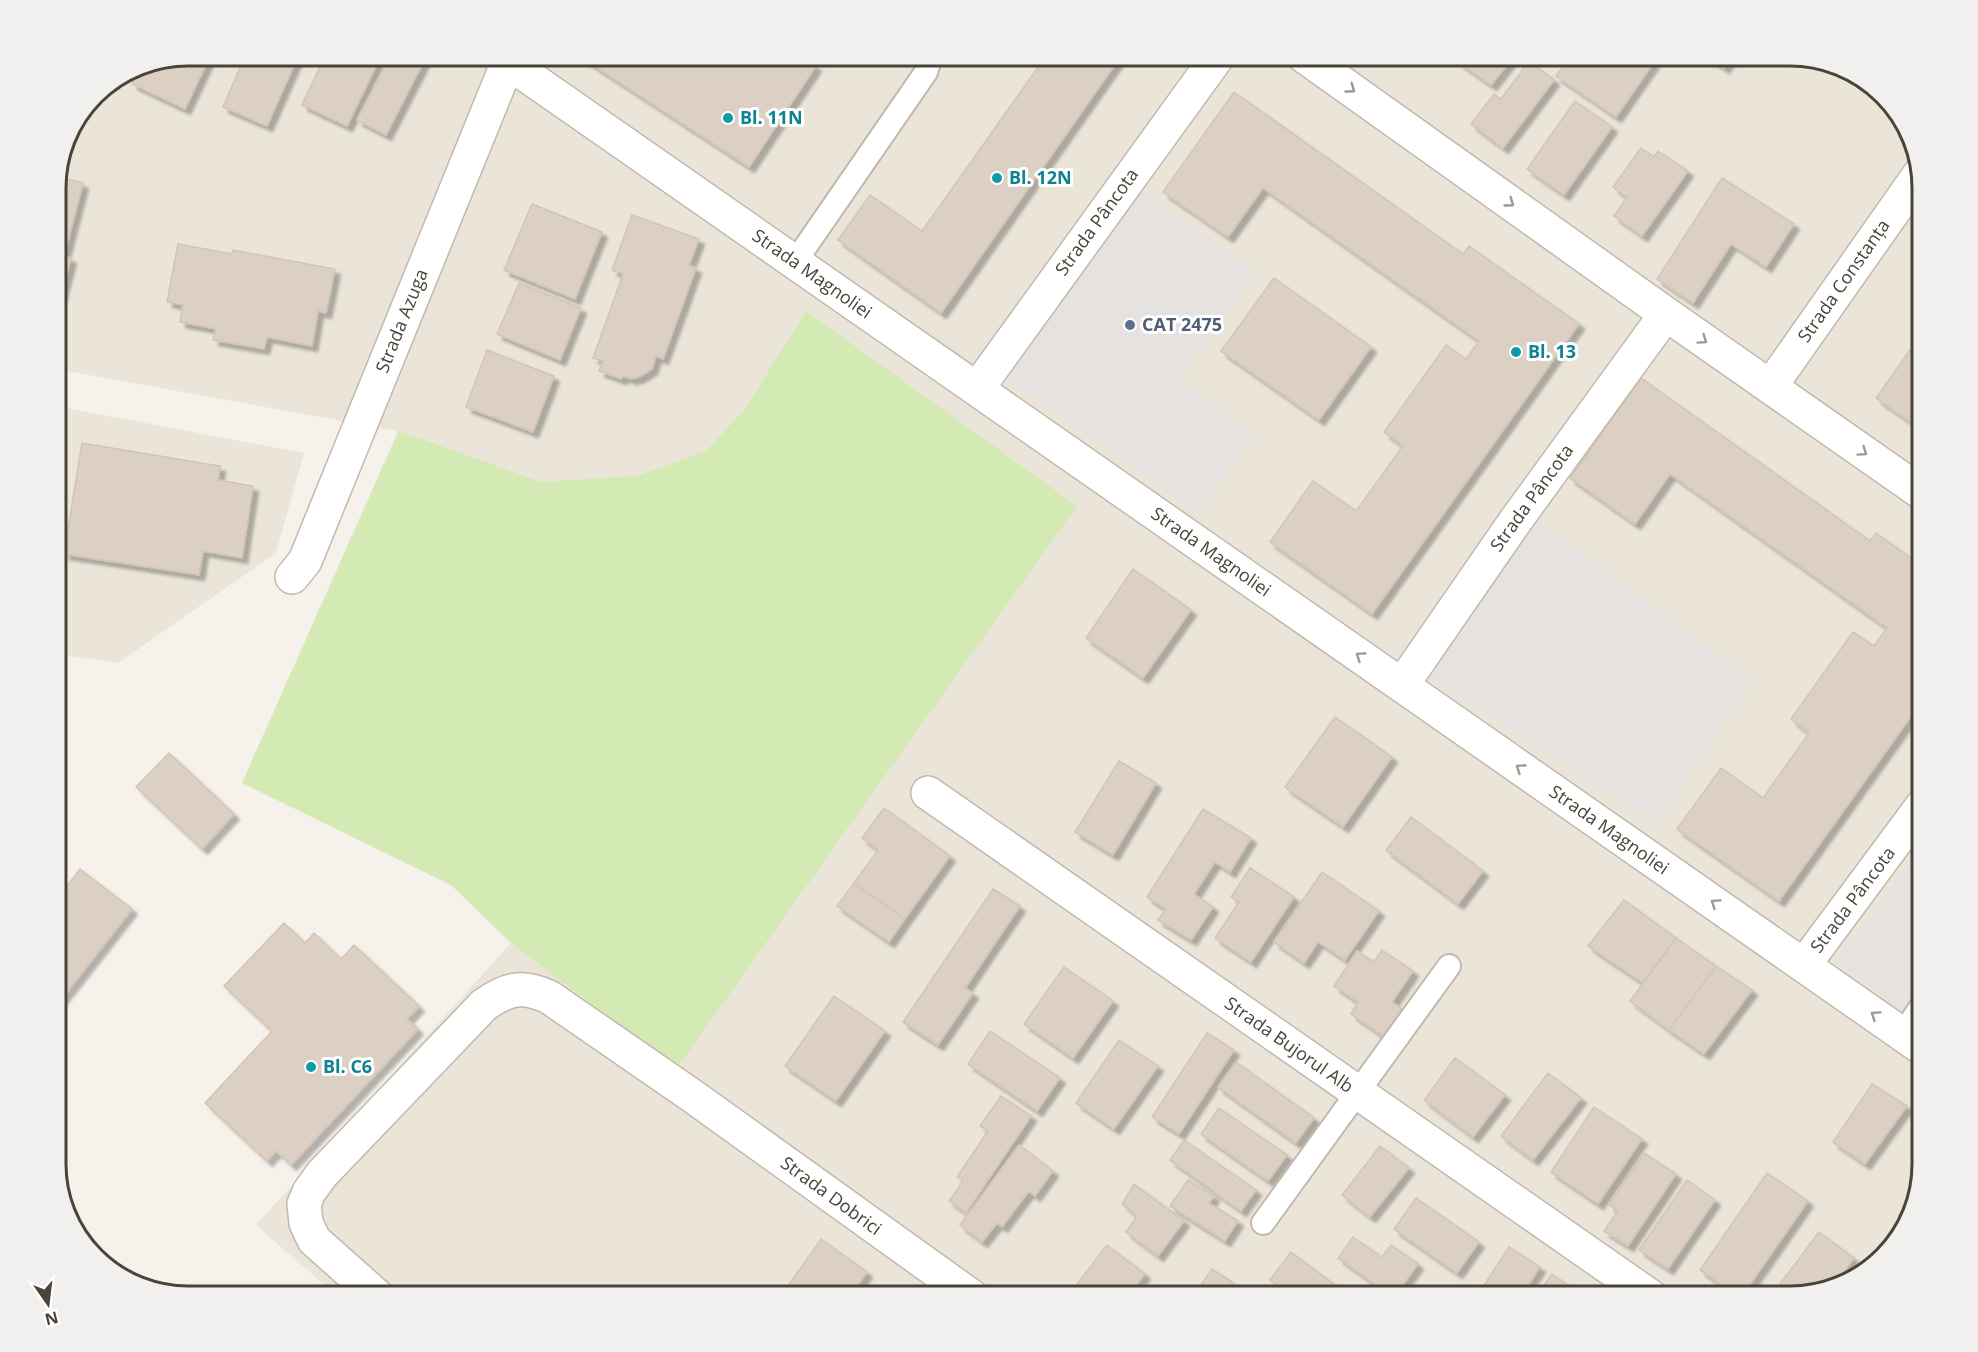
<svg xmlns="http://www.w3.org/2000/svg" width="1978" height="1352" viewBox="0 0 1978 1352" font-family="'Open Sans',sans-serif">
	<defs>
		<filter id="shadow"><feDropShadow dx="5.5" dy="5.5" stdDeviation="1.5" flood-color="#0004"/></filter>
	</defs>
	<rect width="100%" height="100%" fill="#f6f2eb"/>
	<!-- residential -->
	<path fill="#eae4d9" d="M 188,56 L 1790,56 L 1864,78 L 1905,122 L 1922,188 L 1922,1164 L 1900,1238 L 1856,1279 L 1790,1296 L 337,1296 L 256,1225 L 511,943 L 451,885 L 242,783 L 398,431 L 56,369 L 56,180 L 66,137 L 95,94 L 138,65 Z
		M 56,406 L 304,453 L 276,553 L 118,663 L 56,654 Z"/>
	<!-- green -->
	<path fill="#d4eab4" d="M 806,311 L 1077,506 L 677,1068 L 511,943 L 451,885 L 242,783 L 399,431 L 541,482 L 637,476 L 706,451 L 745,409 Z"/>
	<!-- parking -->
	<path fill="#e5e2df" d="M 1139,191 L 1256,273 L 1179,380 L 1253,434 L 1197,513 L 1005,376 Z
		M 1525,511 L 1752,681 L 1658,822 L 1416,670 Z
		M 1922,847 L 1922,1026 L 1836,961 Z"/>
	<!-- building -->
	<path fill="#dbd0c3" stroke="#d3c5b3" stroke-width="1.5" filter="url(#shadow)" d="M 188,56 L 210,56 L 185,109 L 132,84 L 141,65 Z
		M 245,56 L 298,56 L 267,126 L 223,107 Z
		M 325,56 L 381,56 L 347,126 L 302,105 Z
		M 390,56 L 417,56 L 425,59 L 386,135 L 357,120 Z
		M 579,56 L 718,56 L 737,68 L 746,56 L 801,56 L 816,66 L 749,167 Z
		M 1046,56 L 1121,56 L 941,313 L 838,240 L 870,195 L 922,231 Z
		M 1462,56 L 1514,56 L 1491,85 L 1458,62 Z
		M 1570,56 L 1644,56 L 1654,62 L 1616,117 L 1556,76 Z
		M 1705,56 L 1732,56 L 1724,68 Z
		M 1529,61 L 1554,80 L 1503,148 L 1471,124 L 1494,94 L 1501,99 Z
		M 1234,92 L 1463,254 L 1469,246 L 1579,324 L 1372,614 L 1270,542 L 1313,481 L 1356,511 L 1403,446 L 1384,432 L 1446,345 L 1466,359 L 1479,341 L 1263,188 L 1228,237 L 1163,192 Z
		M 1575,101 L 1612,127 L 1564,195 L 1527,169 Z
		M 1641,148 L 1654,157 L 1658,151 L 1688,171 L 1642,236 L 1614,216 L 1627,197 L 1613,187 Z
		M 57,176 L 83,183 L 64,256 L 71,258 L 61,296 L 56,295 Z
		M 1722,178 L 1794,224 L 1766,267 L 1731,244 L 1693,303 L 1657,279 Z
		M 532,204 L 602,232 L 575,299 L 504,270 Z
		M 632,215 L 699,239 L 689,265 L 696,268 L 663,359 L 656,356 L 652,369 L 639,377 L 631,379 L 623,376 L 621,379 L 599,371 L 603,361 L 593,358 L 623,274 L 612,270 Z
		M 178,244 L 232,254 L 233,250 L 335,269 L 326,313 L 318,311 L 312,346 L 267,337 L 264,349 L 213,340 L 216,329 L 180,322 L 183,305 L 167,302 Z
		M 1274,278 L 1371,347 L 1319,420 L 1221,351 Z
		M 519,283 L 581,308 L 560,360 L 497,334 Z
		M 487,350 L 554,376 L 533,432 L 466,407 Z
		M 1910,350 L 1922,359 L 1922,430 L 1876,398 Z
		M 1641,378 L 1870,541 L 1876,533 L 1922,566 L 1922,701 L 1779,901 L 1677,829 L 1721,768 L 1763,798 L 1809,733 L 1791,719 L 1853,632 L 1874,646 L 1887,628 L 1670,474 L 1635,524 L 1570,478 Z
		M 82,443 L 220,466 L 218,480 L 253,486 L 242,558 L 203,551 L 199,575 L 64,554 Z
		M 1133,569 L 1191,610 L 1143,678 L 1086,638 Z
		M 1335,717 L 1392,757 L 1343,827 L 1285,787 Z
		M 169,753 L 234,814 L 202,849 L 136,787 Z
		M 1119,761 L 1156,783 L 1113,855 L 1075,832 Z
		M 884,808 L 950,856 L 905,919 L 854,883 L 878,850 L 862,838 Z
		M 1203,809 L 1251,838 L 1230,872 L 1215,862 L 1194,894 L 1213,907 L 1191,940 L 1158,920 L 1166,909 L 1147,897 Z
		M 1411,817 L 1483,871 L 1458,904 L 1386,850 Z
		M 1250,868 L 1294,897 L 1251,962 L 1215,938 L 1239,902 L 1231,897 Z
		M 80,869 L 132,909 L 56,1006 L 56,900 Z
		M 1322,872 L 1379,911 L 1345,960 L 1318,942 L 1304,963 L 1274,942 Z
		M 854,883 L 905,919 L 889,942 L 837,906 Z
		M 993,889 L 1020,906 L 965,988 L 973,993 L 938,1045 L 903,1022 Z
		M 1624,900 L 1676,938 L 1643,983 L 1588,946 Z
		M 284,923 L 305,943 L 314,933 L 341,959 L 354,945 L 419,1006 L 407,1019 L 418,1029 L 291,1165 L 276,1151 L 267,1161 L 205,1103 L 272,1031 L 224,986 Z
		M 1676,938 L 1716,966 L 1669,1030 L 1630,1001 Z
		M 1382,950 L 1413,971 L 1392,1002 L 1402,1009 L 1383,1036 L 1351,1014 L 1358,1002 L 1334,986 L 1357,951 L 1374,962 Z
		M 1716,966 L 1752,990 L 1704,1054 L 1669,1030 Z
		M 1064,967 L 1113,1001 L 1073,1058 L 1024,1024 Z
		M 834,996 L 885,1031 L 836,1101 L 785,1066 Z
		M 990,1031 L 1060,1078 L 1037,1111 L 968,1064 Z
		M 1207,1033 L 1234,1050 L 1179,1134 L 1152,1117 Z
		M 1119,1040 L 1158,1066 L 1114,1129 L 1076,1103 Z
		M 1455,1058 L 1505,1095 L 1473,1137 L 1424,1100 Z
		M 1236,1062 L 1314,1118 L 1296,1143 L 1218,1087 Z
		M 1548,1073 L 1581,1098 L 1533,1160 L 1501,1136 Z
		M 1872,1084 L 1907,1106 L 1865,1164 L 1833,1142 Z
		M 1001,1096 L 1031,1116 L 966,1213 L 949,1201 L 963,1181 L 957,1177 L 988,1131 L 980,1126 Z
		M 1594,1107 L 1642,1139 L 1598,1204 L 1551,1172 Z
		M 1219,1108 L 1287,1155 L 1268,1181 L 1201,1134 Z
		M 1184,1140 L 1256,1190 L 1241,1211 L 1170,1160 Z
		M 1019,1145 L 1053,1171 L 1035,1196 L 1029,1191 L 1002,1227 L 997,1223 L 982,1242 L 960,1225 Z
		M 1380,1146 L 1409,1168 L 1370,1217 L 1342,1195 Z
		M 1644,1153 L 1676,1174 L 1628,1246 L 1604,1231 L 1618,1211 L 1609,1205 Z
		M 1767,1173 L 1808,1201 L 1742,1296 L 1738,1296 L 1700,1270 Z
		M 1188,1180 L 1214,1196 L 1209,1203 L 1238,1221 L 1225,1241 L 1170,1206 Z
		M 1687,1180 L 1715,1200 L 1668,1269 L 1639,1250 Z
		M 1134,1184 L 1184,1221 L 1158,1256 L 1126,1232 L 1137,1216 L 1122,1204 Z
		M 1416,1198 L 1479,1242 L 1457,1273 L 1394,1229 Z
		M 1819,1232 L 1854,1258 L 1834,1285 L 1790,1296 L 1771,1296 Z
		M 1353,1237 L 1382,1257 L 1391,1245 L 1418,1264 L 1395,1296 L 1392,1296 L 1338,1258 Z
		M 821,1239 L 867,1272 L 850,1296 L 781,1296 Z
		M 1107,1245 L 1145,1274 L 1128,1296 L 1068,1296 Z
		M 1509,1247 L 1540,1267 L 1521,1296 L 1477,1296 Z
		M 1291,1252 L 1343,1291 L 1339,1296 L 1292,1296 L 1270,1280 Z
		M 1212,1269 L 1232,1282 L 1221,1296 L 1193,1296 Z
		M 1552,1274 L 1581,1294 L 1579,1296 L 1536,1296 Z
		M 864,1290 L 873,1296 L 860,1296 Z"/>
	<g fill="none" stroke-linecap="round" stroke-linejoin="round">
		<!-- service casing -->
		<g stroke="#c2b9ad" stroke-width="26">
			<path id="service" d="M 795,262 L 926,72 L 931,56
				M 1903,1034 L 1922,1005
				M 1263,1223 L 1449,966"/>
		</g>
		<!-- minor casing -->
		<g stroke="#c2b9ad" stroke-width="36">
			<path id="minor" d="M 499,56 L 1922,1048
				M 1304,56 L 1666,314 L 1922,493
				M 1770,387 L 1919,175
				M 977,389 L 1218,56
				M 292,577 L 305,561 L 508,62
				M 1402,685 L 1516,520 L 1666,314
				M 928,793 L 1650,1296
				M 1804,965 L 1922,806
				M 377,1296 L 314,1240 L 306,1223 L 304,1204 L 309,1192 L 322,1174 L 484,1005 C 508,988 522,985 549,997 L 691,1095 L 971,1296"/>
		</g>
		<!-- service -->
		<use href="#service" stroke="#fff" stroke-width="22"/>
		<!-- minor -->
		<use href="#minor" stroke="#fff" stroke-width="33"/>
	</g>
	<!-- one-way arrows -->
	<defs><path id="oneway-chevron" d="M-2-3.5L2.5 0L-2 3.5" fill="none" stroke-width="1.6" stroke-linecap="round" stroke-linejoin="round" transform="scale(1.5)"/></defs>
	<g stroke="#9b9892">
		<use href="#oneway-chevron" transform="translate(1351 89) rotate(36)"/>
		<use href="#oneway-chevron" transform="translate(1510 203) rotate(36)"/>
		<use href="#oneway-chevron" transform="translate(1703 340) rotate(35)"/>
		<use href="#oneway-chevron" transform="translate(1863 452) rotate(35)"/>
		<use href="#oneway-chevron" transform="translate(1360 656) rotate(-145)"/>
		<use href="#oneway-chevron" transform="translate(1520 768) rotate(-145)"/>
		<use href="#oneway-chevron" transform="translate(1715 903) rotate(-145)"/>
		<use href="#oneway-chevron" transform="translate(1875 1015) rotate(-145)"/>
	</g>
	<!-- markers -->
	<g fill="#0f9aa8" stroke="#fff" stroke-width="2">
		<circle cx="728" cy="118" r="6"/>
		<circle cx="997" cy="178" r="6"/>
		<circle cx="1516" cy="352" r="6"/>
		<circle cx="311" cy="1067" r="6"/>
	</g>
	<circle fill="#5c6f8a" stroke="#fff" stroke-width="2" cx="1130" cy="325" r="6"/>
	<g text-anchor="middle" stroke-width="6" stroke-linejoin="round" paint-order="stroke">
		<!-- culture labels -->
		<g font-size="18" font-weight="bold" fill="#0d838f" stroke="#fff" text-anchor="start">
			<text x="740" y="124">Bl. 11N</text>
			<text x="1009" y="184">Bl. 12N</text>
			<text x="1528" y="358">Bl. 13</text>
			<text x="323" y="1073">Bl. C6</text>
		</g>
		<!-- street labels -->
		<g font-size="18" fill="#4a4338" stroke="#fff">
			<text transform="translate(1097 222) rotate(-54)" y="6">Strada Pâncota</text>
			<text transform="translate(812 274) rotate(35)" y="6">Strada Magnoliei</text>
			<text transform="translate(1844 281) rotate(-55)" y="6">Strada Constanța</text>
			<text transform="translate(402 321) rotate(-68)" y="6">Strada Azuga</text>
			<text transform="translate(1532 498) rotate(-54)" y="6">Strada Pâncota</text>
			<text transform="translate(1211 552) rotate(35)" y="6">Strada Magnoliei</text>
			<text transform="translate(1609 830) rotate(35)" y="6">Strada Magnoliei</text>
			<text transform="translate(1853 900) rotate(-53)" y="6">Strada Pâncota</text>
			<text transform="translate(1289 1045) rotate(35)" y="6">Strada Bujorul Alb</text>
			<text transform="translate(831 1196) rotate(36)" y="6">Strada Dobrici</text>
		</g>
		<!-- service labels -->
		<g font-size="18" font-weight="bold" fill="#4e5e75" stroke="#fff" text-anchor="start">
			<text x="1142" y="331">CAT 2475</text>
		</g>
	</g>
	<!-- crop -->
	<path d="M0 0H1978V1352H0ZM188 66H1790A122 122 0 0 1 1912 188V1164A122 122 0 0 1 1790 1286H188A122 122 0 0 1 66 1164V188A122 122 0 0 1 188 66Z" fill="#f1f0ef" fill-rule="evenodd"/>
	<path fill="none" stroke="#4a4338" stroke-width="3" d="M188 66H1790A122 122 0 0 1 1912 188V1164A122 122 0 0 1 1790 1286H188A122 122 0 0 1 66 1164V188A122 122 0 0 1 188 66Z"/>
	<!-- north arrow -->
	<g transform="translate(48 1304) rotate(166)" stroke="#ffffff" stroke-width="4.5" paint-order="stroke">
	<path d="M0-4.5L10 22L0 15L-10 22Z" fill="#4a4338"/>
	<text y="-9" font-size="16" font-weight="bold" text-anchor="middle" fill="#4a4338">N</text>
	</g>
</svg>
